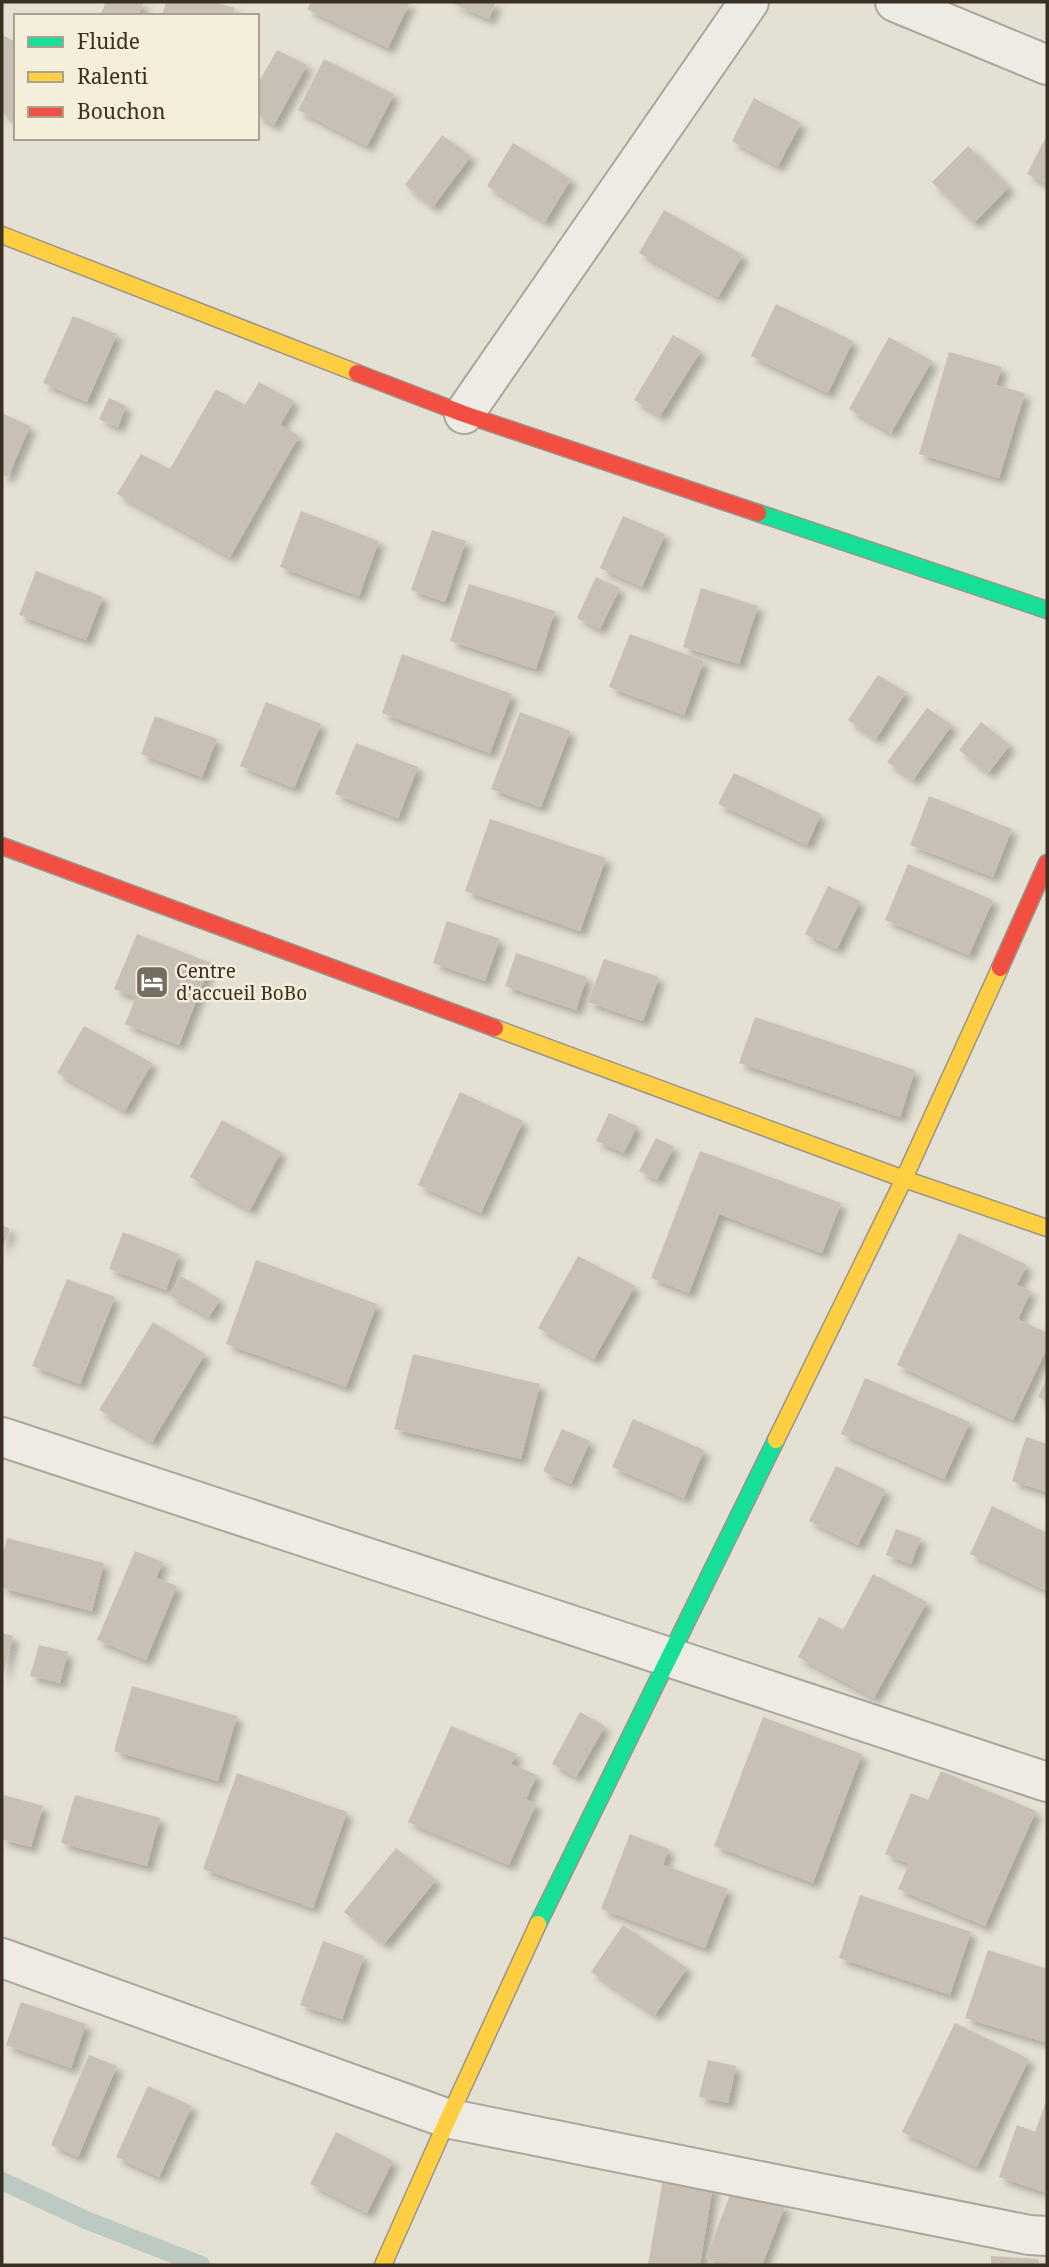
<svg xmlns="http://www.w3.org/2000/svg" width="1049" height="2267" viewBox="0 0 1049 2267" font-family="'Noto Serif',serif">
	<defs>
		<filter id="shadow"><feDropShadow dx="6" dy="6" stdDeviation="3.5" flood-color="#0004"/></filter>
	</defs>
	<rect width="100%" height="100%" fill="#e4e0d3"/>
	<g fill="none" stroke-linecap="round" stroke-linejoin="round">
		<!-- stream -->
		<path stroke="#bccac3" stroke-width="18" d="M 2,2181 L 86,2220 L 201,2265"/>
	</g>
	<!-- building -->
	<path fill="#c8c0b4" filter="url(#shadow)" d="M 106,2 L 144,2 L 138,16 L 100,16 Z
		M 166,2 L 213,2 L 235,8 L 232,16 L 162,16 Z
		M 311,2 L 410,2 L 388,48 L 307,9 Z
		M 449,2 L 496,2 L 489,19 Z
		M 2,35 L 16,42 L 16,120 L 2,113 Z
		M 277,50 L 307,65 L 274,125 L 257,115 L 257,85 Z
		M 324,59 L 394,94 L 367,146 L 298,110 Z
		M 754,98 L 801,123 L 778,166 L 732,141 Z
		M 442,135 L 471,156 L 433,207 L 405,185 Z
		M 1047,135 L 1047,184 L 1027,174 Z
		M 513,143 L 571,179 L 545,222 L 487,186 Z
		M 968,146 L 1009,187 L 974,223 L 932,182 Z
		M 664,210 L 743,255 L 718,297 L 639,253 Z
		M 776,304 L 853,341 L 828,393 L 751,356 Z
		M 73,316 L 117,334 L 87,402 L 43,383 Z
		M 673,335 L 701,351 L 660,416 L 634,400 Z
		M 889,337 L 932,361 L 891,433 L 849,409 Z
		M 949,352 L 1002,367 L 996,385 L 1025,393 L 999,478 L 919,454 Z
		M 259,382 L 294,401 L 280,425 L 299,436 L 230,557 L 117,494 L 141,454 L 170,469 L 216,389 L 245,405 Z
		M 109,398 L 126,406 L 118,427 L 99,419 Z
		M 2,413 L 30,426 L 8,477 L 2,474 Z
		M 301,511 L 379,541 L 359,596 L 280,567 Z
		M 623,516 L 665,534 L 642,587 L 600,568 Z
		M 432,530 L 466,541 L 445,602 L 411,590 Z
		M 36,571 L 103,597 L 86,640 L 19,615 Z
		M 596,577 L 620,588 L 600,629 L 577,618 Z
		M 469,584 L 555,611 L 536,669 L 450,641 Z
		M 701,588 L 758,606 L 739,664 L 683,647 Z
		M 630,634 L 704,661 L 684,715 L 609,687 Z
		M 402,654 L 512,694 L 490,753 L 382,713 Z
		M 878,675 L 906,692 L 876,739 L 848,720 Z
		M 266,702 L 321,724 L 294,788 L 240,766 Z
		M 927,708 L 952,725 L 913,780 L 887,762 Z
		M 520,712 L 570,731 L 541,807 L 491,789 Z
		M 155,716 L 217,739 L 202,777 L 141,754 Z
		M 981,722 L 1010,745 L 988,773 L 959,750 Z
		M 356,743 L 418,767 L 398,818 L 335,794 Z
		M 734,773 L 821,814 L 807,845 L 718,804 Z
		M 929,796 L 1012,829 L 993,877 L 910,845 Z
		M 490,819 L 606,858 L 580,931 L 465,891 Z
		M 908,864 L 993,900 L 969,955 L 885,920 Z
		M 828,886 L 860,901 L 837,949 L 805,934 Z
		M 447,921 L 500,939 L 485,981 L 433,963 Z
		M 137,934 L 211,963 L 179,1045 L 125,1024 L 136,997 L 114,989 Z
		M 516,953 L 587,977 L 576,1010 L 505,986 Z
		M 604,959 L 659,977 L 643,1021 L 588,1002 Z
		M 755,1017 L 915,1070 L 900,1117 L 739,1063 Z
		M 84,1026 L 152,1063 L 125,1111 L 57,1073 Z
		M 460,1092 L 523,1121 L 481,1213 L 418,1185 Z
		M 609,1113 L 637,1126 L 624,1153 L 596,1141 Z
		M 222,1120 L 281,1152 L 250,1210 L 190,1177 Z
		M 656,1138 L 674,1147 L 657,1180 L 639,1171 Z
		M 700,1151 L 841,1203 L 822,1253 L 719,1214 L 689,1293 L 651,1278 Z
		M 2,1225 L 10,1229 L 2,1249 Z
		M 123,1232 L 179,1254 L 166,1290 L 109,1269 Z
		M 959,1233 L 1027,1265 L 1017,1285 L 1031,1291 L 1018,1319 L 1047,1333 L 1047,1348 L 1013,1420 L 897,1365 Z
		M 578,1256 L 635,1286 L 594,1359 L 538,1328 Z
		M 256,1260 L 377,1304 L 346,1387 L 226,1344 Z
		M 181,1276 L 220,1299 L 209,1317 L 169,1295 Z
		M 67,1279 L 115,1297 L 80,1384 L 32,1366 Z
		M 153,1322 L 205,1354 L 152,1442 L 99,1410 Z
		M 413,1354 L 540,1384 L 521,1459 L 394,1429 Z
		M 1047,1377 L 1047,1402 L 1038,1397 Z
		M 865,1378 L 970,1422 L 944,1479 L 841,1434 Z
		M 633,1419 L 704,1450 L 684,1498 L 612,1467 Z
		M 562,1429 L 590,1441 L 571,1484 L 543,1471 Z
		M 1026,1437 L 1047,1444 L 1047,1492 L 1012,1481 Z
		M 836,1466 L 886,1490 L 858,1545 L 809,1521 Z
		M 992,1506 L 1047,1533 L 1047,1591 L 970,1554 Z
		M 896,1529 L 921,1538 L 911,1564 L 886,1555 Z
		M 7,1538 L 104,1563 L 92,1611 L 2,1588 L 2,1559 Z
		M 135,1551 L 163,1562 L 156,1578 L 177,1586 L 146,1660 L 97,1640 Z
		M 873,1574 L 927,1602 L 874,1698 L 798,1657 L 819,1617 L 843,1630 Z
		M 2,1633 L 13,1636 L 3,1674 L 2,1674 Z
		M 39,1645 L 68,1652 L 60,1683 L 30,1676 Z
		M 132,1686 L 237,1716 L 218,1781 L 114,1751 Z
		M 580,1712 L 605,1726 L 576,1777 L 552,1764 Z
		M 763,1717 L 862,1754 L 813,1883 L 714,1846 Z
		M 451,1726 L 517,1754 L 511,1764 L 537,1775 L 526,1799 L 536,1804 L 509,1865 L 408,1822 Z
		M 941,1771 L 1036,1811 L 985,1926 L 898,1889 L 909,1864 L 885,1854 L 911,1793 L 928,1800 Z
		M 237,1773 L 347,1812 L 313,1908 L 203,1869 Z
		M 4,1795 L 43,1806 L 31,1847 L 2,1839 L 2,1803 Z
		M 75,1795 L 160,1818 L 147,1866 L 61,1843 Z
		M 630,1834 L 669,1849 L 663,1865 L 728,1889 L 705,1948 L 601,1909 Z
		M 396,1848 L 436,1880 L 384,1944 L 344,1912 Z
		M 860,1895 L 971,1932 L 950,1995 L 839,1958 Z
		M 623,1925 L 687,1968 L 655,2015 L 591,1972 Z
		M 323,1941 L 364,1956 L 342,2019 L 300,2005 Z
		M 988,1950 L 1047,1969 L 1047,2043 L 965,2018 Z
		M 21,2002 L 86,2024 L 71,2068 L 6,2045 Z
		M 955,2023 L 1029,2059 L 977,2167 L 902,2132 Z
		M 89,2055 L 117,2066 L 78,2157 L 51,2145 Z
		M 708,2060 L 736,2066 L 728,2103 L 699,2097 Z
		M 148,2086 L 192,2106 L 159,2177 L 116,2157 Z
		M 1047,2099 L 1047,2193 L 999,2177 L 1017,2125 L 1035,2132 Z
		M 336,2132 L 393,2161 L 367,2213 L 310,2184 Z
		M 663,2179 L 713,2186 L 700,2265 L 648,2265 Z
		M 733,2187 L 785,2206 L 762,2265 L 727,2265 L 706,2258 Z
		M 991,2256 L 1039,2259 L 1038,2265 L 991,2265 Z"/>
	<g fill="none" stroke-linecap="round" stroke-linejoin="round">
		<!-- street casing -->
		<g stroke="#aaa69b" stroke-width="42">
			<path id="street" d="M 895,2 L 1047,65
				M 464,414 L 749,2
				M 2,1437 L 1047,1782
				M 2,1958 L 446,2118 L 1029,2235 L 1047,2236"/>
		</g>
		<!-- fast casing -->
		<g stroke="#9a958b" stroke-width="19">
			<path id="fast" d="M 758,513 L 1047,610
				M 538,1924 L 776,1440"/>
		</g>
		<!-- slow casing -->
		<g stroke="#9a958b" stroke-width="19">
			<path id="slow" d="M 2,235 L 357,373
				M 495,1028 L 904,1179 L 1047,1228
				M 776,1440 L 902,1183 L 1000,968
				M 383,2265 L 444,2128 L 538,1924"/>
		</g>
		<!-- jam casing -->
		<g stroke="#9a958b" stroke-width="19">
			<path id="jam" d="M 357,373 L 464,414 L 758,513
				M 2,846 L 495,1028
				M 1000,968 L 1047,863"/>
		</g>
		<!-- street -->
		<use href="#street" stroke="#edebe3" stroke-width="38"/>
		<!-- fast -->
		<use href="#fast" stroke="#16e098" stroke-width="16"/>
		<!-- slow -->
		<use href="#slow" stroke="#ffcf43" stroke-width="16"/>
		<!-- jam -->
		<use href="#jam" stroke="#f24e42" stroke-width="16"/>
	</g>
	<!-- icons -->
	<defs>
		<g id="hotel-square" transform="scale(1.75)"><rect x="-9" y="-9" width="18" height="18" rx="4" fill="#766d61" stroke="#f4eeda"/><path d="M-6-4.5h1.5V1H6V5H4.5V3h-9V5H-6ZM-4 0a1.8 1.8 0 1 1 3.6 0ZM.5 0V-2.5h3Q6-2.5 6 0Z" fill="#fff"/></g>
	</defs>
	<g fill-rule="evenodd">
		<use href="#hotel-square" x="152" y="982"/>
	</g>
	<g text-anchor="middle" stroke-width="5" stroke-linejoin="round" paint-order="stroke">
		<!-- poi labels -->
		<g font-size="19" fill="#3a2f23" stroke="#f4eeda" text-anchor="start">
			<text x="176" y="978">Centre<tspan x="176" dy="22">d'accueil BoBo</tspan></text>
		</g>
	</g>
	<!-- border -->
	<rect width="1049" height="2267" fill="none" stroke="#3a2f23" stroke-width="7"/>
	<!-- legend -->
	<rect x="14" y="14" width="245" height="126" fill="#f4eeda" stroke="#aaa291" stroke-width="2"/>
	<rect x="28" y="37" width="35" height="10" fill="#16e098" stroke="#aaa291" stroke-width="2"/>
	<text x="77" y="49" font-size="21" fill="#3a2f23">Fluide</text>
	<rect x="28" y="72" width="35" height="10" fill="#ffcf43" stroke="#aaa291" stroke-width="2"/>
	<text x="77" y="84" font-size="21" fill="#3a2f23">Ralenti</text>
	<rect x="28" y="107" width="35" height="10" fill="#f24e42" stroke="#aaa291" stroke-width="2"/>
	<text x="77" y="119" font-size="21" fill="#3a2f23">Bouchon</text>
</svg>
